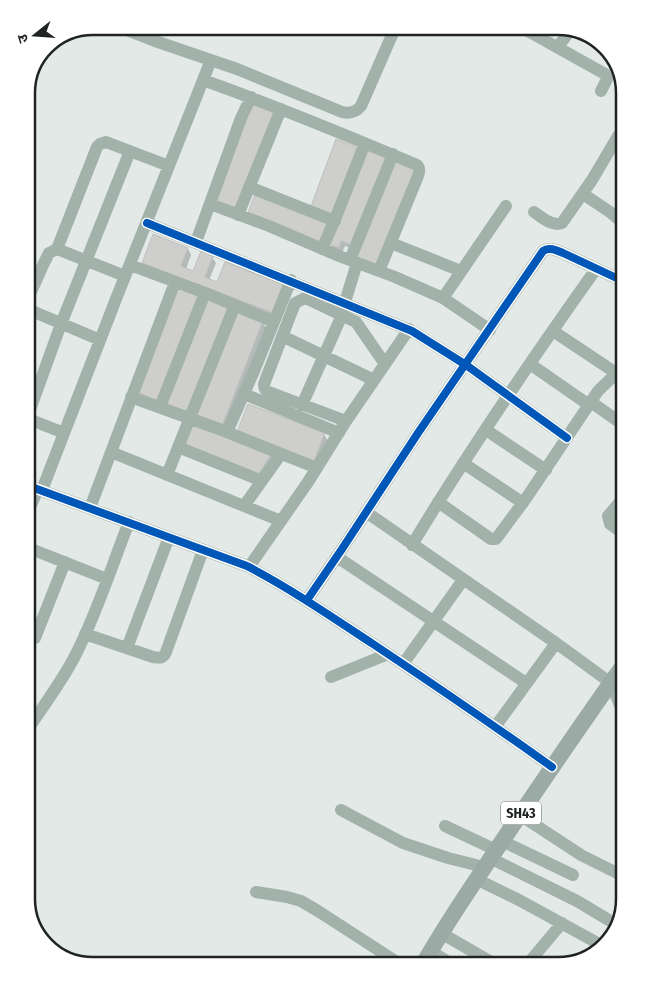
<svg xmlns="http://www.w3.org/2000/svg" width="651" height="992" viewBox="0 0 651 992" font-family="'Fira Sans Condensed','Noto Sans Devanagari',sans-serif">
	<rect width="100%" height="100%" fill="#e2e9e6"/>
	<!-- shadow -->
	<path fill="#0003" d="M 337,141 L 357,251 L 345,246 L 342,253 L 334,250 L 316,217 Z
		M 188,249 L 191,255 L 186,269 L 194,272 L 212,257 L 216,263 L 209,280 L 218,283 L 283,286 L 277,319 L 148,269 Z
		M 263,322 L 266,328 L 226,432 L 200,422 Z
		M 248,406 L 324,434 L 328,441 L 318,467 Z
		M 180,444 L 271,454 L 275,461 L 261,480 Z"/>
	<!-- building -->
	<path fill="#cecfcd" stroke="#bebfbc" d="M 249,103 L 274,113 L 237,212 L 212,203 Z
		M 336,139 L 361,149 L 335,218 L 310,209 Z
		M 366,150 L 389,159 L 354,246 L 341,241 L 339,248 L 329,244 Z
		M 393,160 L 416,170 L 377,267 L 353,257 Z
		M 256,192 L 331,221 L 322,244 L 247,215 Z
		M 153,234 L 188,248 L 181,266 L 193,271 L 201,251 L 213,256 L 205,277 L 217,282 L 225,262 L 284,285 L 273,313 L 142,263 Z
		M 177,285 L 200,294 L 158,401 L 135,391 Z
		M 208,297 L 230,306 L 189,413 L 166,404 Z
		M 236,310 L 263,321 L 222,426 L 195,416 Z
		M 248,404 L 325,433 L 314,461 L 237,432 Z
		M 188,421 L 272,453 L 258,475 L 179,444 Z"/>
	<g fill="none" stroke-linecap="round" stroke-linejoin="round">
		<!-- minor -->
		<path stroke="#a2b2ab" stroke-width="12" d="M 116,26 L 155,41 L 237,69 L 342,112 C 350,114 356,112 361,106 L 396,26
			M 519,26 L 605,74 L 607,79 L 601,91
			M 558,47 L 571,29
			M 203,80 C 276,106 346,135 417,165 C 421,169 419,172 418,176 L 379,271
			M 249,187 L 335,221
			M 583,194 L 610,212 L 625,225
			M 210,204 L 269,226 L 339,256 L 395,277 L 443,298
			M 534,212 C 542,217 552,227 562,223 L 592,180 L 618,136 L 621,133 L 625,133
			M 238,215 L 281,109
			M 147,223 L 412,331 L 466,365 L 567,438
			M 196,242 L 241,118 L 251,97
			M 391,243 L 461,271
			M 57,249 L 97,147 L 100,144 L 106,142 L 169,166
			M 322,249 L 336,217 L 365,143
			M 350,260 L 393,154
			M 130,265 L 208,294 L 274,322
			M 345,302 L 357,263
			M 26,303 L 43,265 L 49,253 L 57,249 L 125,276
			M 26,304 L 27,308 L 32,311 L 100,340
			M 490,330 L 443,298 L 506,206
			M 553,331 L 616,373
			M 282,336 L 374,380
			M 530,364 L 589,405
			M 244,394 L 339,433
			M 131,397 L 219,429 L 317,468
			M 591,402 L 625,426
			M 302,405 L 342,315
			M 160,407 L 205,293
			M 26,418 L 64,433
			M 27,418 L 61,324 L 130,151
			M 346,421 L 269,392 C 265,390 264,389 264,384 L 295,303 L 303,299 L 308,299 L 356,322 L 385,364
			M 486,430 L 546,470
			M 227,432 L 254,371 L 291,280
			M 178,447 L 262,481
			M 111,452 L 281,521
			M 463,463 L 523,503
			M 167,475 L 235,305
			M 26,485 L 247,566 C 291,589 332,617 373,644 C 433,684 493,725 552,767
			M 42,490 L 116,299 L 211,60
			M 438,502 L 491,539 L 496,539 L 527,497 L 598,391 L 625,365
			M 244,506 L 281,454
			M 90,508 L 175,282
			M 366,512 L 556,643 L 611,683 L 625,718
			M 26,517 L 38,489
			M 625,535 L 610,524 L 608,516 L 625,496
			M 412,545 C 469,450 532,359 596,269
			M 26,547 L 107,579
			M 337,557 L 526,683
			M 249,567 L 308,482 L 346,421 L 409,329
			M 307,600 L 342,549 L 418,433 L 543,251 C 550,247 556,250 563,253 L 625,282
			M 85,634 L 153,657 C 160,658 163,659 166,652 L 203,550
			M 35,638 L 65,562
			M 127,648 L 169,537
			M 403,664 L 463,580
			M 331,677 L 388,654
			M 495,727 L 556,643
			M 26,732 C 43,706 62,682 76,654 C 97,613 112,565 129,522
			M 341,810 L 403,843 L 448,858 L 484,867
			M 520,815 L 581,855 L 625,877
			M 445,826 L 496,850
			M 502,841 L 573,875
			M 490,858 L 577,901 L 617,925
			M 476,879 L 519,900 L 603,946
			M 256,892 L 287,897 L 301,901 L 318,911 L 403,966
			M 441,933 L 498,966
			M 430,951 L 455,966
			M 590,957 L 600,944
			M 526,966 L 562,923"/>
		<!-- major -->
		<path stroke="#9baaa5" stroke-width="16" d="M 422,966 C 451,914 486,866 519,816 C 554,765 588,714 625,663"/>
		<!-- cycleway casing -->
		<g stroke="#fff" stroke-width="11">
			<path id="cycleway" d="M 147,223 L 412,331 L 466,365 L 567,438
				M 26,485 L 247,566 C 291,589 332,617 373,644 C 433,684 493,725 552,767
				M 307,600 L 342,549 L 418,433 L 543,251 C 550,247 556,250 563,253 L 625,282"/>
		</g>
		<!-- cycleway -->
		<use href="#cycleway" stroke="#0057b8" stroke-width="8"/>
	</g>
	<g text-anchor="middle" stroke-width="4" stroke-linejoin="round" paint-order="stroke">
		<!-- shield labels -->
		<rect fill="#fff" stroke="#626664" stroke-width="1" x="501" y="801.5" width="40" height="23" rx="4"/>
		<g font-size="14" font-weight="bold" fill="#1f2422">
			<text x="521" y="818">SH43</text>
		</g>
	</g>
	<!-- crop -->
	<path d="M0 0H651V992H0ZM93 35H558A58 58 0 0 1 616 93V899A58 58 0 0 1 558 957H93A58 58 0 0 1 35 899V93A58 58 0 0 1 93 35Z" fill="#fff" fill-rule="evenodd"/>
	<path fill="none" stroke="#1f2422" stroke-width="2.5" d="M93 35H558A58 58 0 0 1 616 93V899A58 58 0 0 1 558 957H93A58 58 0 0 1 35 899V93A58 58 0 0 1 93 35Z"/>
	<!-- north arrow -->
	<g transform="translate(35 35) rotate(253)" stroke="#ffffff" stroke-width="4" paint-order="stroke">
	<path d="M0-4L9 19L0 12L-9 19Z" fill="#1f2422"/>
	<text y="-8" font-size="14" font-weight="bold" text-anchor="middle" fill="#1f2422">उ</text>
	</g>
</svg>
